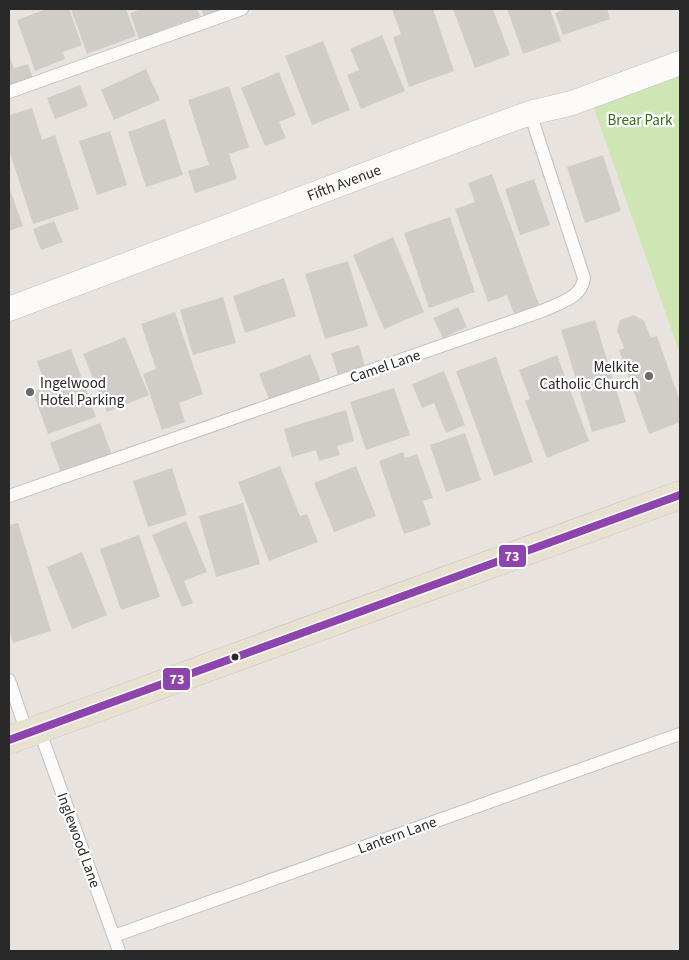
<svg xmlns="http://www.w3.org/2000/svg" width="689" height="960" viewBox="0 0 689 960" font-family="'Source Sans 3',sans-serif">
	<rect width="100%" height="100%" fill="#e8e3de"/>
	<!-- green -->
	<path fill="#cee6b3" d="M 680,63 L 680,354 L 590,97 Z"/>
	<!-- building -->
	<path fill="#d0cdc9" d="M 46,9 L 69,9 L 82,45 L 63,52 L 65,59 L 35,71 L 17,20 Z
		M 71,9 L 126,9 L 136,36 L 87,54 Z
		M 142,9 L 197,9 L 200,16 L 139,39 L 130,13 Z
		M 201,9 L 225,9 L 204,16 Z
		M 392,9 L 433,9 L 454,71 L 409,87 L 393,37 L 401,34 Z
		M 453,9 L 493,9 L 510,55 L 475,68 Z
		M 507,9 L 550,9 L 561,41 L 523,54 Z
		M 565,9 L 607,9 L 610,19 L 563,35 L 555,13 Z
		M 382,35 L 405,91 L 361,109 L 347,75 L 359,70 L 350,49 Z
		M 323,41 L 350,110 L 312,125 L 285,56 Z
		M 9,55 L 14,68 L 28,64 L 33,78 L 9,86 Z
		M 146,69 L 160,100 L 114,120 L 101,90 Z
		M 279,72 L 296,115 L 279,122 L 286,138 L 265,146 L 241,88 Z
		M 80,85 L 88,106 L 55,119 L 47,98 Z
		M 229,86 L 249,147 L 229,154 L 237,179 L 195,193 L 188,171 L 209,165 L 188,100 Z
		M 32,108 L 42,140 L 55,135 L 79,209 L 33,224 L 9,150 L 9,115 Z
		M 165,119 L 183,175 L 146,187 L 128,132 Z
		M 110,131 L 127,185 L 97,195 L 79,141 Z
		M 603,155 L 621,211 L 585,223 L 567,167 Z
		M 492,174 L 539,305 L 514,314 L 507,295 L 488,302 L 455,209 L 475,202 L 468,183 Z
		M 534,179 L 550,225 L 520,235 L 505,189 Z
		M 9,187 L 23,226 L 9,231 Z
		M 450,217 L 475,292 L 429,308 L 404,233 Z
		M 54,221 L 63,242 L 41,250 L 33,229 Z
		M 393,237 L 424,312 L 384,329 L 353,255 Z
		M 348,261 L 368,326 L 325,339 L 305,274 Z
		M 284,278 L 296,316 L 245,333 L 233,296 Z
		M 223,297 L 236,343 L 193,355 L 180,310 Z
		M 458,307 L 467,327 L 443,338 L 433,318 Z
		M 175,312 L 203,394 L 179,403 L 185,422 L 162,430 L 143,374 L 156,369 L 141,324 Z
		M 634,315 L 644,321 L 651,338 L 657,336 L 680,401 L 680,422 L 649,434 L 619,350 L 624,348 L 617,330 L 620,320 Z
		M 595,320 L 626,422 L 592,432 L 561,330 Z
		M 125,337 L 149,395 L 107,412 L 83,354 Z
		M 359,345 L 365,366 L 338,375 L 331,353 Z
		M 71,349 L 96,417 L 48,434 L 33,392 L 46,387 L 37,361 Z
		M 310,354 L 322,384 L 271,404 L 259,374 Z
		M 557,355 L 589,441 L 547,458 L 525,401 L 530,399 L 519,370 Z
		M 496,357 L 533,462 L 494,476 L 456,371 Z
		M 444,371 L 465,425 L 446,433 L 434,403 L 422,408 L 412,384 Z
		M 394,388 L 410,435 L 366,450 L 350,402 Z
		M 346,410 L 354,441 L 337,446 L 340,455 L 319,461 L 316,450 L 292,457 L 284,429 Z
		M 100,423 L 112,455 L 62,475 L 50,443 Z
		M 465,433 L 481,480 L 446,492 L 430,445 Z
		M 403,452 L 405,458 L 417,454 L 433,498 L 423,501 L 431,525 L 404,534 L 379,461 Z
		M 280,466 L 300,516 L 307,514 L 318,542 L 269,561 L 238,482 Z
		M 356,466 L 376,516 L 334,532 L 314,483 Z
		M 172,468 L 187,515 L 148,527 L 133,481 Z
		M 243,503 L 260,564 L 216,577 L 199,516 Z
		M 186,521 L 207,572 L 184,581 L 193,603 L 182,607 L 152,535 Z
		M 18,523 L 51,631 L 13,643 L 9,629 L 9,525 Z
		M 139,535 L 160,597 L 121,610 L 100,549 Z
		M 82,552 L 107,615 L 72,629 L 47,567 Z"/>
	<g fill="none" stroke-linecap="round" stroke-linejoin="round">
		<!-- lane casing -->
		<g stroke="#c1c0c0" stroke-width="14">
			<path id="lane" d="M 9,92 L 242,9
				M 9,496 L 542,311 C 559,303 582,298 584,278 L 530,113
				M 9,680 L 27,733
				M 39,729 L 119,951
				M 114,936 L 680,734"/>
		</g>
		<!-- street casing -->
		<g stroke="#c1c0c0" stroke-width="25">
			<g id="street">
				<path id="s1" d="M 9,309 L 497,125 L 530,113 L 572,103 L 680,63"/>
			</g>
		</g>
		<!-- primary casing -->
		<g stroke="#c4c2c0" stroke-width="29">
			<path id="primary" d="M 9,740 L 680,495"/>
		</g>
		<!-- lane -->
		<use href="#lane" stroke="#fcfbfa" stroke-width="12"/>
		<!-- street -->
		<use href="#street" stroke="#fcfbfa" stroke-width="24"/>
		<!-- primary -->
		<use href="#primary" stroke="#e8e0d1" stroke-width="28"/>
		<!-- bus-1 casing -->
		<g stroke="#fff" stroke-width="11">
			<path id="bus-1" d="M 9,740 L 680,495"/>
		</g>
		<!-- bus-1 -->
		<use href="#bus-1" stroke="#8e44ad" stroke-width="8"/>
	</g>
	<!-- markers -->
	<g fill="#6c6a68" stroke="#fff" stroke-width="2">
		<circle cx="649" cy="376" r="5"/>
		<circle cx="30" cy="392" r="5"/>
	</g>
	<circle fill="#292929" stroke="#fff" stroke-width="2" cx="235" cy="657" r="4.5"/>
	<g text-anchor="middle" stroke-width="4.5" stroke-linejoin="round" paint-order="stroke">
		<!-- park labels -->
		<g font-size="15" fill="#306d13" stroke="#fff">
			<text x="640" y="125">Brear Park</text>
		</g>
		<!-- street labels -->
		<g font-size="15" fill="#292929" stroke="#fff">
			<text dy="5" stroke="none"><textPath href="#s1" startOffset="358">Fifth Avenue</textPath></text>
			<text transform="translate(385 366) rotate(-19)" y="5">Camel Lane</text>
			<text transform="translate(397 835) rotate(-20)" y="5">Lantern Lane</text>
			<text transform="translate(79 840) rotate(70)" y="5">Inglewood Lane</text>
		</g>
		<!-- poi labels -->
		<g font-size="15" fill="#292929" stroke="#fff" text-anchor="end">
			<text x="639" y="372">Melkite<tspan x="639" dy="17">Catholic Church</tspan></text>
			<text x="40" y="388" text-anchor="start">Ingelwood<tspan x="40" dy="17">Hotel Parking</tspan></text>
		</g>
	</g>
	<g stroke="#fff" stroke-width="2">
		<rect x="498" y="544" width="29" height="24" rx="5" fill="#8e44ad"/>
		<rect x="162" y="667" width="29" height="24" rx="5" fill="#8e44ad"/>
	</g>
	<g font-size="14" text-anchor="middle" font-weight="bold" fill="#fff">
		<text x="512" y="561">73</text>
		<text x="177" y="684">73</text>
	</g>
	<!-- border -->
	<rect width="689" height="960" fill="none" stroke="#292929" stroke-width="20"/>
</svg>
